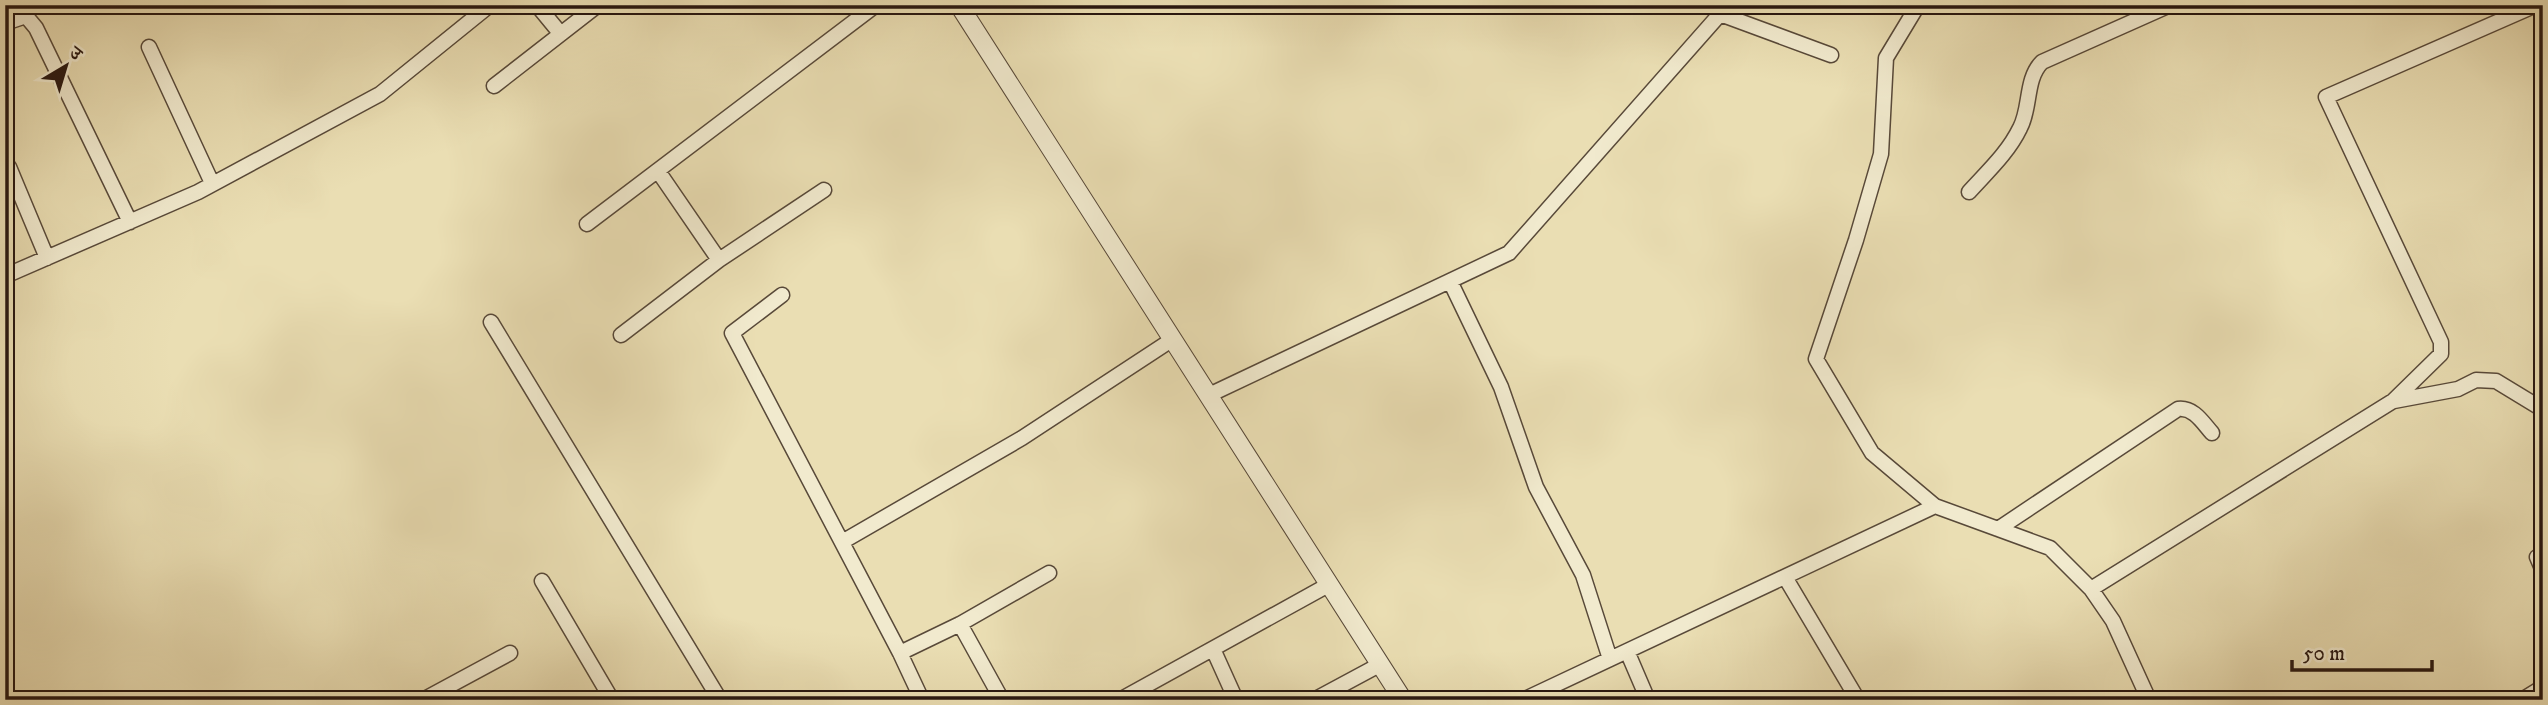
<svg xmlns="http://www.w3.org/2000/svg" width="2548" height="705" viewBox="0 0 2548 705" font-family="'IM FELL DW Pica','Noto Serif Devanagari',serif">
	<rect width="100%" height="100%" fill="#eadeb3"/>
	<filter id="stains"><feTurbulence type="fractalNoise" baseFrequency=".00286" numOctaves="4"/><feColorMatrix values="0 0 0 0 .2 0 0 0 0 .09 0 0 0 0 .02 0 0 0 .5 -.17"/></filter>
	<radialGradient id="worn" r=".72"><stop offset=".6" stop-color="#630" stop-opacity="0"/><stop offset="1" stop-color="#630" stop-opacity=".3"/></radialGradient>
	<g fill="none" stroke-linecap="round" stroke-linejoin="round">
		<!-- minor casing -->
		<g stroke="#584939" stroke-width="17">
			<path id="minor" d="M 21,5 L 26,16 L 36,28 L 130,222
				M 537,5 L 560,33
				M 1918,5 L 1886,58 L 1881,154 L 1856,240 L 1816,359 L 1872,453 L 1935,506 L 2050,548 L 2091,589 L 2113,621 L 2149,700
				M 1720,14 L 1831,55
				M 5,23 L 26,16
				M 149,47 L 212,183
				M 494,86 L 598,5
				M 5,168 L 9,167 L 47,258
				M 658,171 L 719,260 L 824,190
				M 1969,192 C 1987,172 2008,153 2020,128 C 2031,108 2025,79 2042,62 L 2170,5
				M 587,224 L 876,5
				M 5,276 L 198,192 L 380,94 L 490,5
				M 1450,281 L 1501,387 L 1536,487 L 1583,575 L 1610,659
				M 782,295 L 732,333 L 900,653 L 922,700
				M 491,322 L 720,700
				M 621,335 L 719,260
				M 1209,395 L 1509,253 L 1728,5
				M 2394,401 L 2458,389 L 2476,380 L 2496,381 L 2542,409
				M 1998,529 L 2178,409 C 2194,407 2203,423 2212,433
				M 842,542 L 1022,438 L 1173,339
				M 2543,554 L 2537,557 L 2543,571
				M 1785,577 L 1858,700
				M 542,581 L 612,700
				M 2091,589 L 2393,401 L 2441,354 L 2441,342 L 2326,97 L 2536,5
				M 960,624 L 1002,700
				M 1213,649 L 1236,700
				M 1627,651 L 1648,700
				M 900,653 L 960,624 L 1049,573
				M 423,700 L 510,653
				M 1120,700 L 1330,584
				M 1314,700 L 1381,664
				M 1523,700 L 1935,506
				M 2522,700 L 2543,687"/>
		</g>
		<!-- tertiary casing -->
		<g stroke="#584939" stroke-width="20">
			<path id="tertiary" d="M 959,5 L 1403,700"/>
		</g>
		<!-- minor -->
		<use href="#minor" stroke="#f1eace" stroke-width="14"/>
		<!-- tertiary -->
		<use href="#tertiary" stroke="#f1eace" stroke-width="18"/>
	</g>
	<!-- margin -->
	<rect width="2548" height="705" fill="none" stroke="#eadeb3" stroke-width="28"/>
	<rect x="7" y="7" width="2534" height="691" fill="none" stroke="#281710" stroke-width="3.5"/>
	<rect x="14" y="14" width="2520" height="677" fill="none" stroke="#281710" stroke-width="2"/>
	<!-- north arrow -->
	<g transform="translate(66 66) rotate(38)" stroke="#f1eace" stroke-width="5" paint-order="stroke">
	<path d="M0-5L12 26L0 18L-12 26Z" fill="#281710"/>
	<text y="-10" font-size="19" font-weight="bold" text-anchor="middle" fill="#281710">उ</text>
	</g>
	<!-- scale -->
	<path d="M2292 660v10h140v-10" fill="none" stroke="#281710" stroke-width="3.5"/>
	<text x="2303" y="660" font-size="21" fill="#281710" stroke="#f1eace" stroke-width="5" paint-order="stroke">50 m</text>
	<rect width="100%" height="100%" filter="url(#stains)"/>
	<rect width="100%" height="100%" fill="url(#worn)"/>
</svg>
